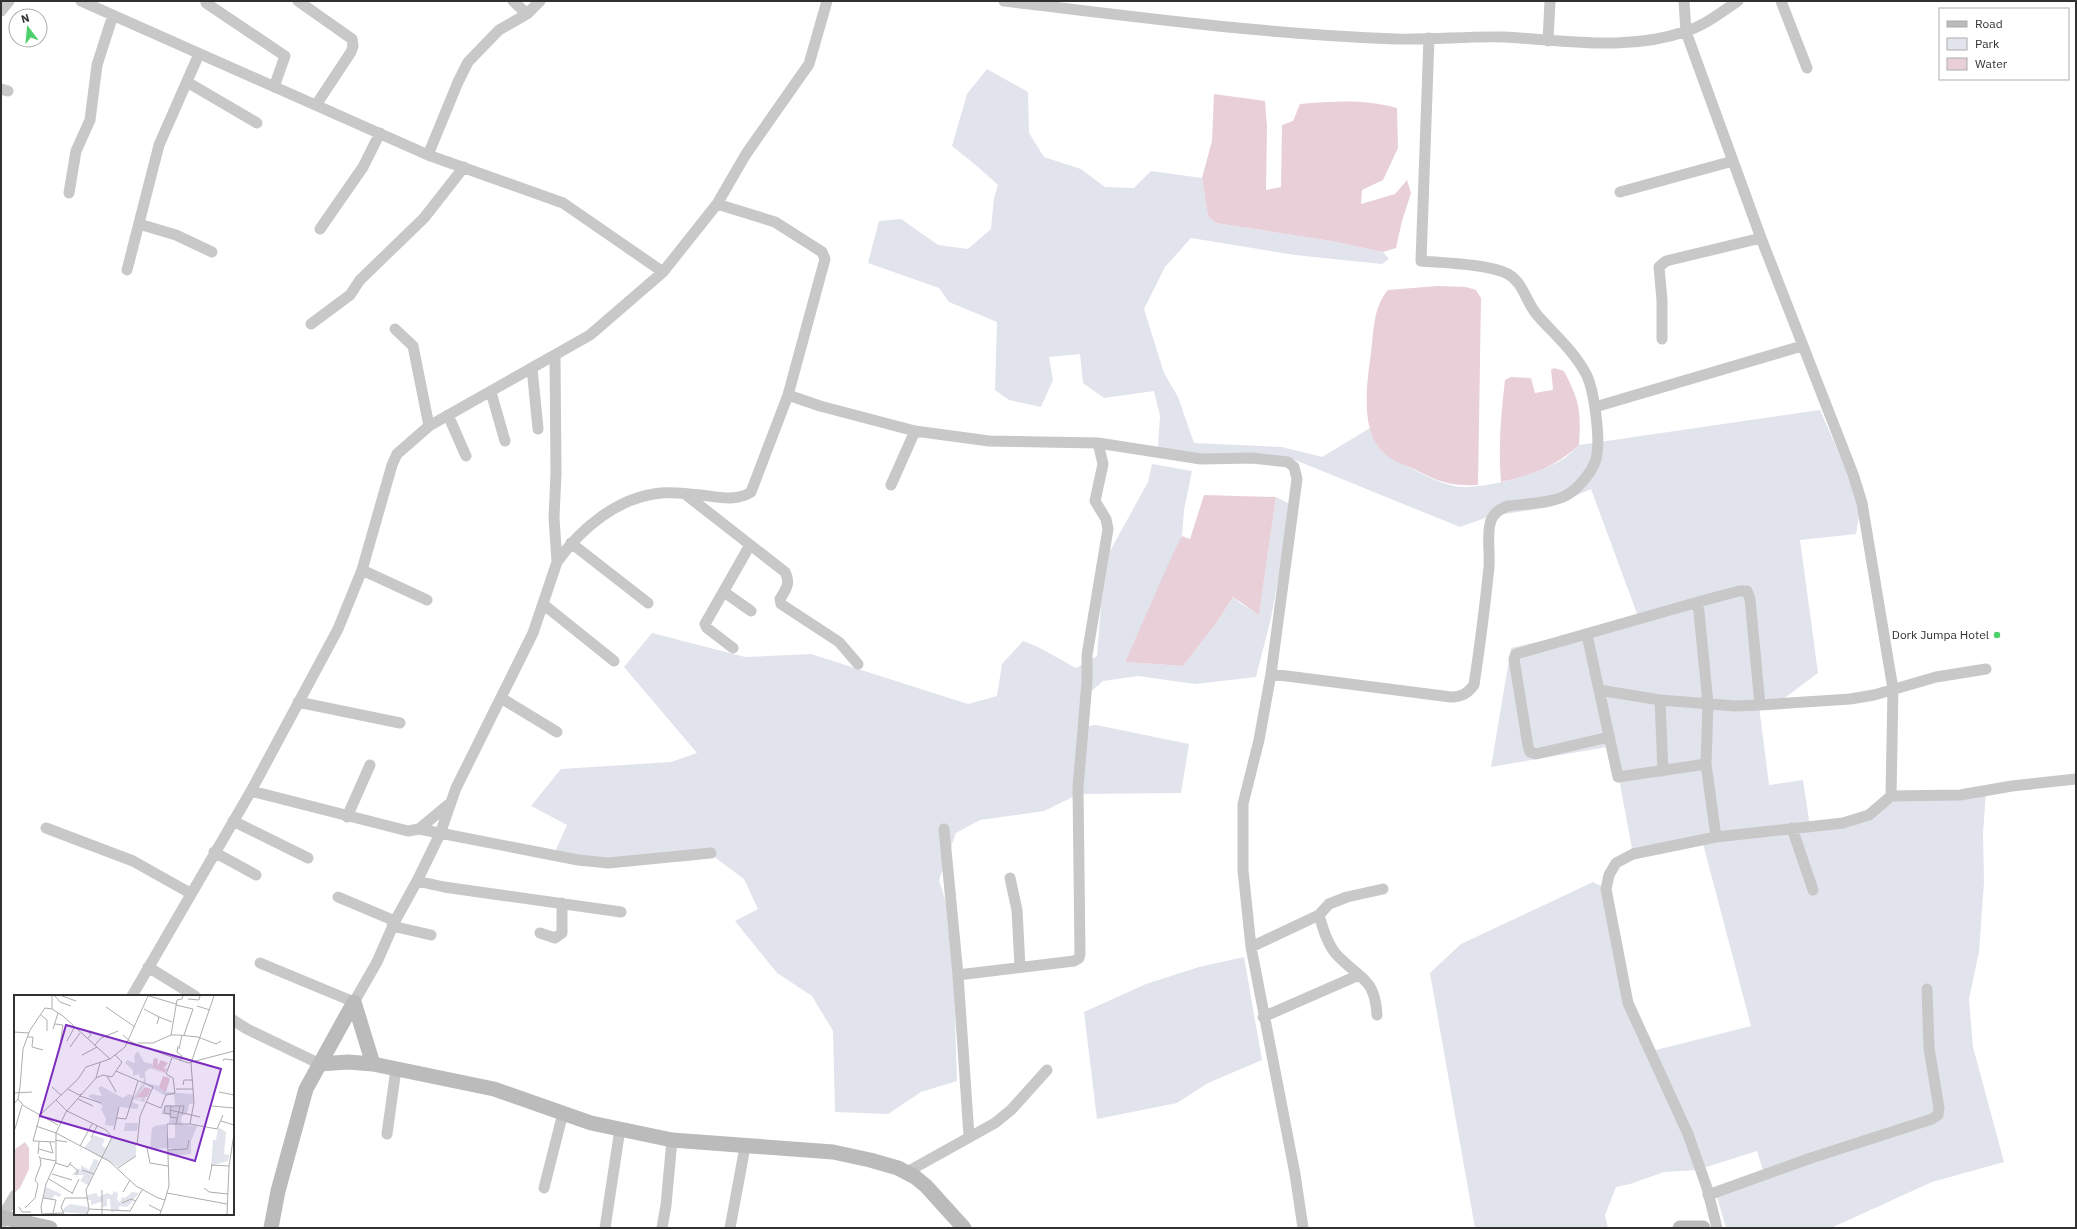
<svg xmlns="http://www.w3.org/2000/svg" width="2077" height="1229" viewBox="0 0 2077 1229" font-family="'IBM Plex Sans',sans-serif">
	<rect width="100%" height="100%" fill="#fff"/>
	<!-- green -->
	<path fill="#e1e4ec" d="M 987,69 L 1028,92 L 1029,133 L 1044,157 L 1081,169 L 1105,187 L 1134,188 L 1151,171 L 1202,178 L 1208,216 L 1216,223 L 1331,241 L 1383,252 L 1389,259 L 1382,264 L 1295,255 L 1191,238 L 1165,267 L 1144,309 L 1164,373 L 1178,397 L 1194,443 L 1282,447 L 1322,457 L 1370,428 C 1378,454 1386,455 1409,467 C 1423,474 1438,483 1454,486 C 1482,491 1539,474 1563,459 C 1569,456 1574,449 1579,445 L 1820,410 L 1861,504 L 1856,534 L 1800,540 L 1818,673 L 1779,702 L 1759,706 L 1769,785 L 1803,780 L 1810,827 L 1843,823 L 1893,797 L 1986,791 L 1983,833 L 1984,882 L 1979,952 L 1969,999 L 1973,1047 L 2004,1162 L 1932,1182 L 1831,1228 L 1726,1228 L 1717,1197 L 1765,1177 L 1757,1151 L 1697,1170 L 1664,1172 L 1630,1184 L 1616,1187 L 1605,1215 L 1608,1228 L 1475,1228 L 1430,973 L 1461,944 L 1593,882 L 1607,889 L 1629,1003 L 1652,1051 L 1751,1026 L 1702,840 L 1633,854 L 1613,746 L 1491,767 L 1511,648 L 1639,619 L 1591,489 L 1550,507 L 1491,516 L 1460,527 L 1295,460 L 1191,456 L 1158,448 L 1160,416 L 1154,391 L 1104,398 L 1083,383 L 1080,354 L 1049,357 L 1053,380 L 1041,407 L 1009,400 L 995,390 L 997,322 L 949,302 L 939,288 L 868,263 L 879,221 L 901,219 L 938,245 L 968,249 L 991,229 L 994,198 L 998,185 L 977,166 L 952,146 L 967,94 Z
		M 1152,464 L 1192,471 L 1184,510 L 1182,536 L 1125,662 L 1183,666 L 1217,622 L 1233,597 L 1241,604 L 1259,614 L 1276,497 L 1292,505 L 1271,618 L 1256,677 L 1195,684 L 1138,676 L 1103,681 L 1087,695 L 1088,726 L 1096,725 L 1189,744 L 1181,793 L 1079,794 L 1044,811 L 980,820 L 956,833 L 939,880 L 945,899 L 954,984 L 957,1081 L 921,1092 L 888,1114 L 835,1112 L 833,1031 L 812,996 L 777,973 L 735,921 L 758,909 L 744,879 L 713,856 L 621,863 L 553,856 L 567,825 L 531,806 L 561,769 L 671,762 L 697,753 L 624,667 L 652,633 L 745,657 L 811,654 L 968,704 L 997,696 L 1002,664 L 1023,641 L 1038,647 L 1076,668 L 1097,656 L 1101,605 L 1110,551 L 1148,482 Z
		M 1244,957 L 1262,1060 L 1208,1083 L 1177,1103 L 1097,1119 L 1084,1012 L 1146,984 L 1199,967 Z"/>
	<!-- water -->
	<path fill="#e9d0d8" d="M 1214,94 L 1265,101 L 1267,126 L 1266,190 L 1281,187 L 1282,125 L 1293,121 L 1300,104 C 1333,101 1365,99 1397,108 L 1398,148 L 1383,180 L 1362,190 L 1361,204 L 1395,194 L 1407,180 L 1411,193 L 1402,221 L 1396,248 L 1383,252 L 1331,241 L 1216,223 L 1208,216 L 1202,178 L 1212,141 Z
		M 1437,286 L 1466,287 L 1476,290 L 1481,298 L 1478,485 C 1449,486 1439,482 1414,469 C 1405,465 1392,461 1385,454 C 1359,432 1367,382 1371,353 C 1374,331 1373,307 1388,290 Z
		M 1554,368 L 1564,371 C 1580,402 1581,410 1579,445 C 1555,467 1532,475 1501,482 C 1498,447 1501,414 1505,380 L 1511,377 L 1531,378 L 1535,393 L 1552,390 L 1553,389 L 1551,370 Z
		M 1204,495 L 1276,497 L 1259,615 L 1233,597 L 1217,622 L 1183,666 L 1125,662 L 1175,549 L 1182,536 L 1190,539 Z"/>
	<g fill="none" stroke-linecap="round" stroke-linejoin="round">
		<!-- street -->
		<path stroke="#c8c8c8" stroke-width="11" d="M 81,1 L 428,155 L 563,203 L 663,272
			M 298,1 L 352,39 L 353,46 L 351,52 L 316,105
			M 513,1 L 527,14
			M 1004,1 C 1135,17 1264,34 1396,39 C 1432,40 1468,36 1504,37 C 1565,40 1627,52 1687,31 C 1705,25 1722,12 1738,1
			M 1684,1 L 1686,32 L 1761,238 L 1853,474 L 1862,503 L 1893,689 L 1891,796
			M 1781,1 L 1807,68
			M 206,3 L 285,56 L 274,87
			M 1,11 L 9,1
			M 1548,41 L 1550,1
			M 187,82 L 257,123
			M 1,89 L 8,91
			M 428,155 L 458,82 L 468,62 L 499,30 L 527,14 L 540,1
			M 1620,192 L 1733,161
			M 69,193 L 76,151 L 90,120 L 97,65 L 113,15
			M 139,224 L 176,235 L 212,252
			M 320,229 L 363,167 L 380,133
			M 127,270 L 159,145 L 199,54
			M 311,324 L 350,295 L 360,280 L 424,218 L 464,167
			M 395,329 L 413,346 L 429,426
			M 1662,339 L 1662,300 L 1659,267 L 1666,261 L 1761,238
			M 532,368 L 538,429
			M 491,392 L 505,441
			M 788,395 L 820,406 L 915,431 L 989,441 L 1098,443 L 1201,459 L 1252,458 L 1288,462 L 1294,467 L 1297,479 L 1271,674 L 1259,740 L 1243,804 L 1243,870 L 1251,947 L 1295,1174 L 1303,1228
			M 1595,407 L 1802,346
			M 448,415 L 466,456
			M 891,485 L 915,431
			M 685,494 L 785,572 C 791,583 786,589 780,599 L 781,604 L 839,642 L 858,664
			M 571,543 L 648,603
			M 557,562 C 581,528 618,497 661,493 C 674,492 688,494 701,495 C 718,497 736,502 751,492 L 788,395 L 825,259 L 822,252 L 775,222 L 717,204
			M 362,570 L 427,600
			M 724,592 L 751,611
			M 1698,602 L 1708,704 L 1706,764 L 1716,837
			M 543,604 L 614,661
			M 1587,635 L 1618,777 L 1706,764
			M 733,648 L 707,628 L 705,624 L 750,545
			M 1271,674 L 1451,697 C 1462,697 1468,693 1474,685 C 1480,645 1485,606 1489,567 C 1490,553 1487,537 1490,524 C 1492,514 1499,509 1508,506 C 1525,504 1553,503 1567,495 C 1579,488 1596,468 1597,454 C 1600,436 1594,389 1586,374 C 1574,351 1554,334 1538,316 C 1526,303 1524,283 1508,274 C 1488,264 1445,263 1421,261 L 1429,38
			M 1599,690 L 1660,700 L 1735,706 L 1760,705 L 1850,699 L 1874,695 L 1936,677 L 1986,669
			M 501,698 L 557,732
			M 1660,700 L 1663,771
			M 298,702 L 400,723
			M 1609,737 L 1536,754 L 1530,752 L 1528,746 L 1514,659 L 1516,654 L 1698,602 L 1739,591 L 1747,591 L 1750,599 L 1760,705
			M 251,791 L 408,831 L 419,829 L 449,804
			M 347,817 L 370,765
			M 233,821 L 308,858
			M 46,828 L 133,861 L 190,893
			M 1792,828 L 1813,890
			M 419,829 L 578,860 L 608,863 L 711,853
			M 944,829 L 958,975 L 969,1136
			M 214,852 L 256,875
			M 1010,878 L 1017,910 L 1020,967
			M 417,881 L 444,887 L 621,912
			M 338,897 L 395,921
			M 1319,915 C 1323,929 1327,943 1336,954 C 1359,979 1375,977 1377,1015
			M 392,926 L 431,935
			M 540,933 L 555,938 L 562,933 L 562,903
			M 1251,947 L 1319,915 L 1329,904 L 1347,897 L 1383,889
			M 260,963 L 354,1002 L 377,962 L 395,921 L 417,881 L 440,834 L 456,788 L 533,633 L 557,562 L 554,518 L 556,473 L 555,355
			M 148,967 L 195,996
			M 958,975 L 1074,961 L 1079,958 L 1080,954 L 1078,788 L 1087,682 L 1087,655 L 1108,529 L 1106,519 L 1095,501 L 1103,464 L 1098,443
			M 132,996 L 251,791 L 338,629 L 362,570 L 392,465 L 397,454 L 429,426 L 590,335 L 663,272 L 717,204 L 746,154 L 809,64 L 827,1
			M 1263,1017 L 1359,975
			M 233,1020 L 247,1029 L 320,1064
			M 387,1134 L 396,1069
			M 907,1172 L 995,1123 L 1011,1110 L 1047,1070
			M 544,1188 L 563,1113
			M 1708,1195 L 1811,1158 L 1932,1119 L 1938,1115 L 1939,1108 L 1929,1048 L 1927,989
			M 1,1228 L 2,1217 L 15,1195
			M 605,1228 L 620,1129
			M 662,1228 L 666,1205 L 672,1140
			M 730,1228 L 745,1147
			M 1717,1228 L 1707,1188 L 1688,1134 L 1628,1003 L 1606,889 L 1609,875 L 1616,863 L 1633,854 L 1716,837 L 1843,823 L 1869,815 L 1891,796 L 1960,795 L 2012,786 L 2076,779"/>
		<!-- secondary -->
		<path stroke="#bbb" stroke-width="15" d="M 354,1002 L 373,1064
			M 320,1064 L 348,1062 L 373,1064 L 494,1089 L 591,1123 L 672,1140 L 833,1152 L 870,1160 L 898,1168 L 915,1177 L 926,1186 L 964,1228
			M 1,1217 L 50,1228
			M 271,1228 L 278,1191 L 306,1089 L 354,1002
			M 1680,1228 L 1703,1228"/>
	</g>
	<!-- markers -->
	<circle fill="#4cd06b" stroke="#fff" stroke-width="1.5" cx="1997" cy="635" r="4"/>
	<g text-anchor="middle" stroke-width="4" stroke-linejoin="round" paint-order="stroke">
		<!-- poi labels -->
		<g font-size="12" fill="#313131" stroke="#fff" text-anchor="end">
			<text x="1989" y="639">Dork Jumpa Hotel</text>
		</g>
	</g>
	<!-- overview -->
	<g transform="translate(14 995)">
		<rect width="220" height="220" fill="#fff"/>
		<path d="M 124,56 L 130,67 L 138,69 L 138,72 L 150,79 L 136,73 L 131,77 L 132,88 L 145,91 L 152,97 L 179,99 L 179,109 L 175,109 L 173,119 L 168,120 L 167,126 L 169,130 L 183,131 L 177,146 L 177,159 L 155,161 L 154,156 L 158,153 L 136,154 L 138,133 L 141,131 L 152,129 L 153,143 L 161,143 L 161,129 L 155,128 L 156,120 L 147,119 L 151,110 L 161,111 L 160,100 L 150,100 L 129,88 L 130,83 L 126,83 L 125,79 L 119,81 L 119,75 L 111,68 L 113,65 L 121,68 L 120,61 ZM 128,89 L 131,90 L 122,103 L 126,105 L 131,100 L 131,107 L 120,104 L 118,107 L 125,110 L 123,114 L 105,112 L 100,131 L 91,130 L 92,124 L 87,114 L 89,111 L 74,101 L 77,99 L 88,101 L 84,93 L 87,91 L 109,103 L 115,99 L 120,102 ZM 111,128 L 124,128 L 123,136 L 110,136 ZM 204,132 L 212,137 L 210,159 L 215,160 L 214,166 L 197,171 L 199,145 L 202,145 ZM 80,140 L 91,144 L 88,151 L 92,153 L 98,142 L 122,149 L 122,161 L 104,172 L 70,153 ZM 80,164 L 85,166 L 74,190 L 66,186 L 70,180 L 58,180 L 64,173 L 67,175 L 67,170 L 75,175 ZM 32,192 L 47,199 L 46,202 L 41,200 L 38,204 L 29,203 ZM 100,196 L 104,198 L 103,205 L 106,207 L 108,202 L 111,203 L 118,197 L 125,198 L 113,212 L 105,211 L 105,215 L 99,217 L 97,217 L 96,204 L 93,204 L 93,211 L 89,212 L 89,206 L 77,210 L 77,205 L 74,205 L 73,200 L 83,198 L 84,202 L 93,198 L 98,200 ZM 56,209 L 75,212 L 73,219 L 49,217 L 50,213 Z" fill="#e1e4ec"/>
		<path d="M 140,63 L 144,64 L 143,71 L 147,65 L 154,68 L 149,74 L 153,73 L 151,78 L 138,72 ZM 149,81 L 156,83 L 152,97 L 145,92 ZM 131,92 L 137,94 L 133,102 L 122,103 ZM 11,147 L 15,153 L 15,174 L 6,193 L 0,198 L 0,155 Z" fill="#e9d0d8"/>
		<path fill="none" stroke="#adadad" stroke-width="1" d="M 38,1 L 38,14M 41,1 L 46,7 L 57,11M 48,1 L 62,6M 135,1 L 162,9M 174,4 L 185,5 L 186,1M 162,10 L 179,14 L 170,40M 183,11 L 196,15M 92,12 L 121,32M 130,14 L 145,22 L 143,29M 27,20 L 33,25 L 33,36M 145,22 L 158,27M 41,29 L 49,30 L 46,50M 39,34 L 44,18M 73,35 L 77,40 L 73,44M 0,37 L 15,38M 109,40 L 117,47 L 174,68 L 220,56M 157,40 L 163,5 L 168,4 L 169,1M 13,42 L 19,42 L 18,52 L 29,55M 53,46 L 60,33M 124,48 L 139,48 L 157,40 L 165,40 L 184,42 L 202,49 L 207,46M 81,50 L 87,43 L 104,36M 164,51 L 163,57 L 168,61 L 166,66M 56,52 L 66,38M 165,54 L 168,40M 68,60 L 83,52M 209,66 L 210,64 L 220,65M 86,68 L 82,83 L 52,117 L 42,138 L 95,166 L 122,191 L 144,203 L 151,205 L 155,191 L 153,129 L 176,129 L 203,134 L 209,120M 102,76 L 139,92 L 126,121 L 123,150M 93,81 L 102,97M 82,83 L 89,80 L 98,82 L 108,67 L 101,60M 169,90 L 170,85 L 178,85M 38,92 L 47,100M 54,94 L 65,100 L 68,99M 162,94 L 179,94M 205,97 L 220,100M 0,98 L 18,97M 66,101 L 87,108M 4,104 L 10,111 L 44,130M 64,104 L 79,111M 42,105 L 53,116 L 92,135 L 98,142 L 154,158M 132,107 L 147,113 L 152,100 L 161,98 L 159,83 L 152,79 L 158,63M 0,109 L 4,104 L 6,92 L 9,54 L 16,35 L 31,13 L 38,14 L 49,21 L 96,64M 157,111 L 156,122 L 163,123M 198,111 L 220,113M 156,115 L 186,122M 156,119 L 150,118 L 151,111 L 170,111 L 168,120M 103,123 L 112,124 L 124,86M 207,126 L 220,130M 162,129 L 166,111M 176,129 L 180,107 L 177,68 L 200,1M 22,131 L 42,138M 100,135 L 105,112M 0,137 L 8,110M 77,143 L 83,131M 41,145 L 53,147M 41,147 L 19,146 L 26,120 L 64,84 L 72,72 L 96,64 L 111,52 L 134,1M 66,151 L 78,129M 133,153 L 136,168 L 154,171M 25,154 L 39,158 L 36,147M 154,155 L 173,154 L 175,145M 24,159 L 25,147M 25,161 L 26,163 L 42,166M 42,168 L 54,172 L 57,167M 56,169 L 64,176 L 62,180M 197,170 L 215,171M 104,173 L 122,161M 68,175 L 80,179M 38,179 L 58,185M 35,184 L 58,198M 195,185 L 198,170M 190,193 L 195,197 L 214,199M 88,195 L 88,219M 109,197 L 116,185M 153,198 L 213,209M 58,199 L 65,184M 29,203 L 42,205 L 39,218M 108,208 L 117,204 L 122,206M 135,210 L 147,216M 5,212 L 8,217 L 17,217M 11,213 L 21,203 L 24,189 L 21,185 L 27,169 L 26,163M 75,214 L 116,216 L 128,195M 28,219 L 27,212 L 32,189 L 42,167 L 42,138M 29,219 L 49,218M 50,219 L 47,212 L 51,203 L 73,203M 73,219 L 75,214 L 72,195 L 98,142M 146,219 L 151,205M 213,219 L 215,171 L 220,139"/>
		<path fill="#7b2cbf" fill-opacity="0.15" stroke="#7b2cbf" stroke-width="2" d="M 52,30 L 207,74 L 181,166 L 26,121 Z"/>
		<rect width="220" height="220" fill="none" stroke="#313131" stroke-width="2"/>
	</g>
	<!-- border -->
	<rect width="2077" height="1229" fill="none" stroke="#313131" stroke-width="4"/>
	<!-- legend -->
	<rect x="1939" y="8" width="130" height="72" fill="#ffffff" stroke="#adadad"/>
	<rect x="1947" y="21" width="20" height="6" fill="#bbbbbb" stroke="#adadad"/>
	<text x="1975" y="28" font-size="12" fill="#313131">Road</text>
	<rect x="1947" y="38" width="20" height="12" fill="#e1e4ec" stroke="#adadad"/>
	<text x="1975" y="48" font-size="12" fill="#313131">Park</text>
	<rect x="1947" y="58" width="20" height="12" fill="#e9d0d8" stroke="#adadad"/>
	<text x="1975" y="68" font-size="12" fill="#313131">Water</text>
	<!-- north arrow -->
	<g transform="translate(28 28) rotate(344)"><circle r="19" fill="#ffffff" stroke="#adadad"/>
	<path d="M0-3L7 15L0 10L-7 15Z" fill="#4cd06b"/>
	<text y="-6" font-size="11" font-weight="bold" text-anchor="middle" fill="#313131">N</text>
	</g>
</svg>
